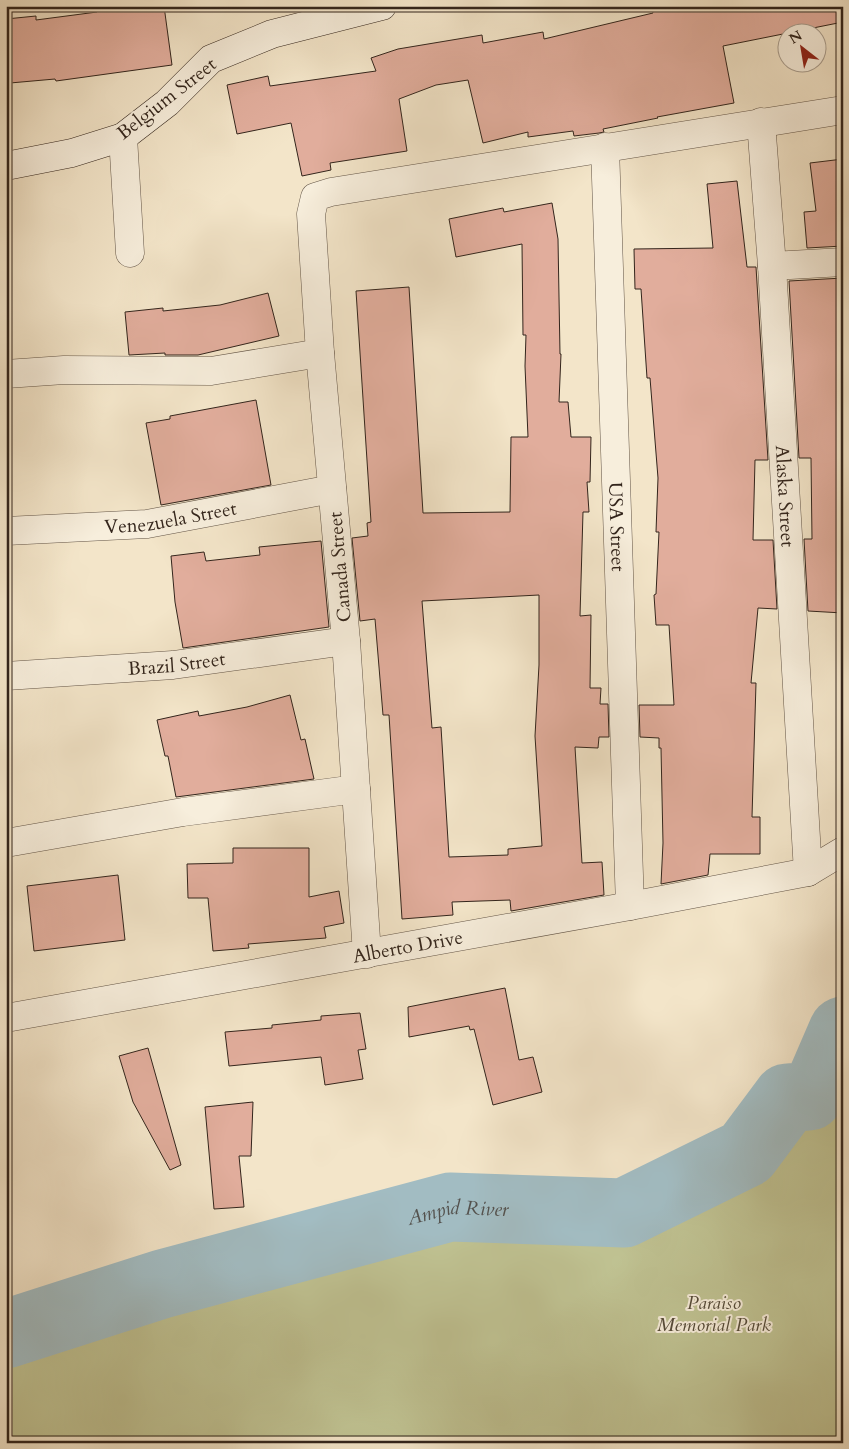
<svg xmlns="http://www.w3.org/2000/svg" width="849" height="1449" viewBox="0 0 849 1449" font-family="Cardo,serif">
	<rect width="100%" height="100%" fill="#f3e5c9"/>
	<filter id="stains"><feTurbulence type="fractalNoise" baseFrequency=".004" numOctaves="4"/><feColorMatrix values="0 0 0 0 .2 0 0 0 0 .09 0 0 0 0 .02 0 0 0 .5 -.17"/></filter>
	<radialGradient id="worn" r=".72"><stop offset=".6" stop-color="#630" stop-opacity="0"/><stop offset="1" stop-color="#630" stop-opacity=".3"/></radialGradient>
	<!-- green -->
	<path fill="#c0c393" stroke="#7a7458" d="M 809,1096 L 843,1097 L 843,1386 L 837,1443 L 6,1443 L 6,1334 L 162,1284 L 450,1207 L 624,1212 L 746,1153 L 787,1098 Z"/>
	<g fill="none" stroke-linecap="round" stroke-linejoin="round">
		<!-- river -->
		<path stroke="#a2bcc2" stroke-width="69" id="s1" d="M 6,1334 L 162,1284 L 450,1207 L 624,1213 L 746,1153 L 787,1098 L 809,1096 L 821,1082 L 843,1031"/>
	</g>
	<!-- building -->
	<path fill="#e1ad9c" stroke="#33251c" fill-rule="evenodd" d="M 96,6 L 164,6 L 172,65 L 56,81 L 55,79 L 10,83 L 6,19 L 36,16 L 36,20 L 97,12 Z
		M 651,6 L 685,6 L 687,11 L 712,6 L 843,6 L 843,22 L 723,46 L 734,103 L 657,117 L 658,118 L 603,129 L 604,132 L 599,133 L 574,136 L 573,131 L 528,137 L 528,132 L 483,143 L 468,80 L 436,85 L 399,99 L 407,151 L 330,163 L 331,170 L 302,176 L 291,123 L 237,134 L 227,85 L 268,76 L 270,86 L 376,71 L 371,58 L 398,49 L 482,35 L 483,43 L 543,32 L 544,39 L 653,13 Z
		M 843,159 L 843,246 L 807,248 L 804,212 L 816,211 L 810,163 Z
		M 737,181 L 747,267 L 756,267 L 768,460 L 755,460 L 753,540 L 773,540 L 777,609 L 758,608 L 751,683 L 756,683 L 752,817 L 760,817 L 760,854 L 710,854 L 708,875 L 661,884 L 663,843 L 661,748 L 659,748 L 659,738 L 640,737 L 639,705 L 674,705 L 669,625 L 656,625 L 654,595 L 656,594 L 659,532 L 656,532 L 658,478 L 650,378 L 647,378 L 641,289 L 635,289 L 634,249 L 713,248 L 707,184 Z
		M 552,203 L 558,239 L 560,354 L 561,354 L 559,402 L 568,402 L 571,437 L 591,437 L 590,482 L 587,482 L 589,512 L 583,512 L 580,616 L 591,615 L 590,688 L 601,688 L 600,704 L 608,704 L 609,737 L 599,737 L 598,748 L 575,747 L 582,863 L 602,862 L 604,895 L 511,911 L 510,900 L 452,902 L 453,915 L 402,919 L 389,715 L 383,715 L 375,619 L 360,621 L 352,538 L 368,536 L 367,523 L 371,522 L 356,291 L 409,287 L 423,513 L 510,512 L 511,437 L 528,437 L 525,366 L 526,335 L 523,335 L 522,244 L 456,257 L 449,219 L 503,208 L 504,212 ZM 539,595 L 539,665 L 535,736 L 542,846 L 508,849 L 508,855 L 449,857 L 441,727 L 432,728 L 422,601 Z
		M 843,278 L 843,613 L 808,611 L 804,539 L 812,539 L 811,458 L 799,458 L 789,281 Z
		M 268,293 L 279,336 L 198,355 L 165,355 L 165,353 L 129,355 L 125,312 L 163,308 L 163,311 L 220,305 Z
		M 256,400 L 271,485 L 161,505 L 146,423 L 170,419 L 170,416 Z
		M 321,541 L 329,627 L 183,648 L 175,602 L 171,556 L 204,552 L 206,561 L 260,555 L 259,547 Z
		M 290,695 L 301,740 L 305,739 L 314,779 L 176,797 L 168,756 L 165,756 L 157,720 L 198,711 L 199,716 L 247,707 Z
		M 233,848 L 309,848 L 309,897 L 339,891 L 344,923 L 324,927 L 326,938 L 248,944 L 249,948 L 213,951 L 208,898 L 188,898 L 187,864 L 233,863 Z
		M 118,875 L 125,940 L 34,951 L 27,886 Z
		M 505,988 L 519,1060 L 533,1057 L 542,1092 L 493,1105 L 474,1029 L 470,1030 L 469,1026 L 409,1037 L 408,1007 Z
		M 360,1013 L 366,1049 L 358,1050 L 363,1079 L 325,1085 L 321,1057 L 229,1066 L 225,1032 L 272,1028 L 272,1025 L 321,1020 L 321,1016 Z
		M 148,1048 L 181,1165 L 170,1170 L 133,1102 L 119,1056 Z
		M 253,1102 L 251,1156 L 239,1156 L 244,1207 L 214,1209 L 205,1107 Z"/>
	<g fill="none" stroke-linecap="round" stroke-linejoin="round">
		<!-- street casing -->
		<g stroke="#635547" stroke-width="29">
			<g id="street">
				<path id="s2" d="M 761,122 L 772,266 L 808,872"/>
				<path d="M 123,137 L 130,253"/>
				<path id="s3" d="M 605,147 L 630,906"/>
				<path d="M 772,266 L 843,262"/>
				<path d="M 6,374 L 64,370 L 211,371 L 320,353"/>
				<path id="s4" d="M 6,531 L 147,524 L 332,489"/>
				<path id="s5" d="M 6,676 L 173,665 L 346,641"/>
				<path d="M 6,843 L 183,812 L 356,789"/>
				<path d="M 367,954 L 346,641 L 320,353 L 311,214 L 315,197 L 331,192 L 843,110"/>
				<path id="s6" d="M 6,1018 L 630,906 L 808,872 L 843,851"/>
			</g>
		</g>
		<!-- secondary casing -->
		<g stroke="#33251c" stroke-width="29">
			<path id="secondary" d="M 6,166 L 72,153 L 123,137 L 167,103 L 211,59 L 272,34 L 382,6"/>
		</g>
		<!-- street -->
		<use href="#street" stroke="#f7eedc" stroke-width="28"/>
		<!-- secondary -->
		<use href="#secondary" stroke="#f7eedc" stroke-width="28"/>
	</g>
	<g text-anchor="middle" stroke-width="4" stroke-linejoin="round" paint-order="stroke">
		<!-- street labels -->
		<g font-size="19" fill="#33251c" stroke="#f7eedc">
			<text transform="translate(166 98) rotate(-38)" y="7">Belgium Street</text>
			<text dy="7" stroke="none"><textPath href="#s2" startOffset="375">Alaska Street</textPath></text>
			<text dy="7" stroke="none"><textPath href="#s4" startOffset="165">Venezuela Street</textPath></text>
			<text dy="7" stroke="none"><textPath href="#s3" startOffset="380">USA Street</textPath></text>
			<text transform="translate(339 567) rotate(-95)" y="7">Canada Street</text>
			<text dy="7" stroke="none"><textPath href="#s5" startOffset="171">Brazil Street</textPath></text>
			<text dy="7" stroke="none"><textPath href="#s6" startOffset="408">Alberto Drive</textPath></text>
		</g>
		<!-- park labels -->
		<g font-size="19" font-style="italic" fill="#564c3a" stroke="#f7eedc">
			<text x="714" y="1309">Paraiso<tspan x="714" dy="22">Memorial Park</tspan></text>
		</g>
		<!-- water labels -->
		<g font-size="20" font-style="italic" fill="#54524e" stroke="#f7eedc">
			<text dy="7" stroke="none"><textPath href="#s1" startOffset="469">Ampid River</textPath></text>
		</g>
	</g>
	<!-- margin -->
	<rect width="849" height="1449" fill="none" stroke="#f3e5c9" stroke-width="25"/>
	<rect x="8" y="8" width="834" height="1434" fill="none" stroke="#33251c" stroke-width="2.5"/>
	<rect x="12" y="12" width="824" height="1424" fill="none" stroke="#33251c"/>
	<!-- north arrow -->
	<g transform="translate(802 48) rotate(329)"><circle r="24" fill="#f7eedc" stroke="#a99e8f"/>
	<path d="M0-4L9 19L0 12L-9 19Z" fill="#8f2418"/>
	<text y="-8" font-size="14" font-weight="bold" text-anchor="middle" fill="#33251c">N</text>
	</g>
	<rect width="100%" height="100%" filter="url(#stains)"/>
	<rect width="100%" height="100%" fill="url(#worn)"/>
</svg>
